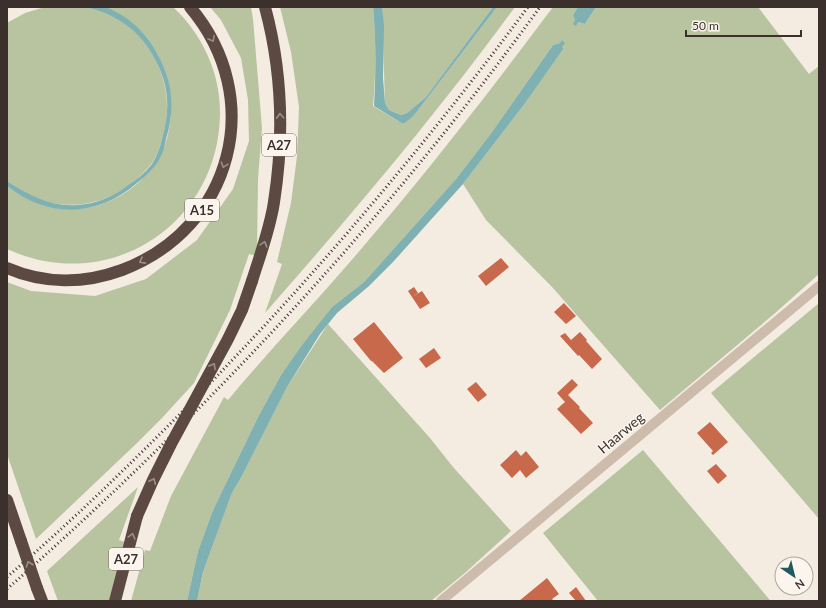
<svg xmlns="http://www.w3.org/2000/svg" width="826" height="608" viewBox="0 0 826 608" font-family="Lato,sans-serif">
	<rect width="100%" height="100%" fill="#f4ebe1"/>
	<!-- green -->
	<path fill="#b8c4a0" d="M 45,7 C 58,7 77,5 90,8 C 103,11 119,17 129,26 C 159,52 174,93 164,132 C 161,143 158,154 152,163 C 145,172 137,179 128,186 C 100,207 61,211 30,195 C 22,191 15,186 7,181 L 7,23 L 25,13 Z
		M 103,7 L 173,7 C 202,34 220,72 220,112 C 220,224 109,296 7,249 L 7,186 C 47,218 99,217 138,183 C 146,175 156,166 161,155 C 164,150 165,144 167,138 C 175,107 171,75 154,48 C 151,44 149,39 145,35 C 133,22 118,14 103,7 Z
		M 210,7 L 251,7 L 253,19 L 262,128 L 258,179 L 257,256 L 249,254 L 230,310 L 194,383 L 162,418 L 136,444 L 36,539 L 7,454 L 7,282 L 31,291 L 95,296 L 146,279 L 197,240 L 233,189 L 249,141 L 248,100 L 241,58 L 221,20 Z
		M 280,7 L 373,7 C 376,40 376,73 373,106 L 403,124 L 419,109 L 497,7 L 515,7 C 437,114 352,214 265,313 L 282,264 L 277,262 L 291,203 L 297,156 L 299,107 L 291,52 Z
		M 382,7 L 493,7 L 426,97 L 407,113 L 401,115 L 389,110 L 385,103 Z
		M 553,7 L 578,7 L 573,15 L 578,22 L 585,24 L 596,7 L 758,7 L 809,74 L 819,66 L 819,274 L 774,314 L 660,410 L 553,288 L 486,220 L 463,184 L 523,106 L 562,47 L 560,43 L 553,45 L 492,132 L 456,179 L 364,282 L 332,307 L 281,375 L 259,415 L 213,510 L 198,551 L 187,601 L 131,601 L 145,550 L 150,551 L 171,496 L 224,397 L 228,400 C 267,353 310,308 350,262 C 421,180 488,94 553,7 Z
		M 819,303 L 819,519 L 711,393 Z
		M 328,324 L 430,438 L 453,467 L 511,531 L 466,572 L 431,601 L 197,601 L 203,572 L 232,493 L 242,476 L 287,387 Z
		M 643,450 L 769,599 L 770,601 L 598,601 L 543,533 Z
		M 138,487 L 119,540 L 125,542 L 118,564 L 109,601 L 58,601 L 47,571 Z"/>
	<!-- water -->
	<path fill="#7fb0b2" d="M 85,7 C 91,7 98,6 104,7 C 122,12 141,28 151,43 C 171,74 177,103 166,139 C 165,144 164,151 161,156 C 156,167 146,176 137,183 C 98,217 48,219 7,186 L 7,181 C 28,195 51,207 77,205 C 95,204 113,197 127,186 C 136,180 145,173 152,164 C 157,156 160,147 162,139 C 171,107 169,83 152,54 C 138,29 114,13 85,7 Z
		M 373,7 L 382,7 L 384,26 L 383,78 L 385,103 L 389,110 L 401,115 L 407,113 L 426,97 L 493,7 L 497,7 L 419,109 L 411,118 L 403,124 L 374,106 C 376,73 376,40 373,7 Z
		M 578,7 L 596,7 L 585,24 L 578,22 L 576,26 L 573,24 L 575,20 L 573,15 Z
		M 562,40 L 565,43 L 562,47 L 563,49 L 523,106 L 463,184 L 393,262 L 369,286 L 337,313 L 320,334 L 287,387 L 242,476 L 232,493 L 203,572 L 197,601 L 187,601 L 198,551 L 213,510 L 259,415 L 281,375 L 303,344 L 332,307 L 364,282 L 456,179 L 492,132 L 553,45 L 560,43 Z"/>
	<!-- building -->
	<path fill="#c8694b" d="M 501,258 L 509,267 L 486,286 L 478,276 Z
		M 414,287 L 418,293 L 412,297 L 408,291 Z
		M 422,291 L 430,303 L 420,309 L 412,297 Z
		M 564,303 L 576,316 L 566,324 L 554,312 Z
		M 374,322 L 403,358 L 384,373 L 372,361 L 371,361 L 353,339 Z
		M 580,332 L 587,340 L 586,341 L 602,359 L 592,369 L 579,355 L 578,356 L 560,336 L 565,333 L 571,340 Z
		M 434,348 L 441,358 L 426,368 L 419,359 Z
		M 572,379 L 578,385 L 568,395 L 580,407 L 579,408 L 593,423 L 581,434 L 557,409 L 565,402 L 557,393 Z
		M 476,382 L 487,395 L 478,402 L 467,389 Z
		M 710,422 L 728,442 L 713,455 L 711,453 L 713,451 L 697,433 Z
		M 516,450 L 521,456 L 526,451 L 539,467 L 526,478 L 520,470 L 512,478 L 500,465 Z
		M 716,464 L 727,476 L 718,484 L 707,471 Z
		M 547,578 L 559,594 L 552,599 L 554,601 L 519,601 Z
		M 576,587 L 586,601 L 576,601 L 569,593 Z"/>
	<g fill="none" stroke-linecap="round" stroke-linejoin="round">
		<!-- street -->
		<path stroke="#cdbbac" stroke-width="10" d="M 441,601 L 819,286"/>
		<!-- highway -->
		<path stroke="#5c4a42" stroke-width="12" d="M 7,268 C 44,284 84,284 122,270 C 233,228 267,98 190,7
			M 252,281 C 260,255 270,229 274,202 C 284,138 282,70 265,7
			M 7,500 L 21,541
			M 37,588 L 42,601
			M 115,601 L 137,516"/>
		<!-- rail -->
		<path stroke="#3b302b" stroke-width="3" stroke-dasharray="1 3" stroke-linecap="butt" d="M 7,577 C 63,529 116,478 169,425 C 299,295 418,155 528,7
			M 7,589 C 205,415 385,221 540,7"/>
		<!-- highway-bridge -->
		<path stroke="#5c4a42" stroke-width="12" d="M 137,516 L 153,480 L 171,444 L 228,339 L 242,310 L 252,281
			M 21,541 L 37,588"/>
	</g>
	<!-- one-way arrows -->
	<defs><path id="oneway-chevron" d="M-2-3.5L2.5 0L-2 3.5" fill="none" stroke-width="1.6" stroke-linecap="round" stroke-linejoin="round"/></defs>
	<g stroke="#9c8e87">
		<use href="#oneway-chevron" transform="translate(212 39) rotate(62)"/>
		<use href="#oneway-chevron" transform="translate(280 116) rotate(-93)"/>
		<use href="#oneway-chevron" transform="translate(224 165) rotate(107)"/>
		<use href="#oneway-chevron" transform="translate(264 244) rotate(-74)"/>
		<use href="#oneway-chevron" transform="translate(142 261) rotate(151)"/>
		<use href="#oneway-chevron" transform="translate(213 366) rotate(-61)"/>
		<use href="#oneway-chevron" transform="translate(153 481) rotate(-65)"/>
		<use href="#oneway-chevron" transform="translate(132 536) rotate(-75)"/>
		<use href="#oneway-chevron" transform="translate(29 564) rotate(-109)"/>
	</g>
	<g text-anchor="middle" stroke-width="3" stroke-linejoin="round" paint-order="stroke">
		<!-- shield labels -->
		<g fill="#fbf5ee" stroke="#756b66" stroke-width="1">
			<rect x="262" y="134" width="34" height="22" rx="3"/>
			<rect x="185" y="199" width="34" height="22" rx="3"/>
			<rect x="109" y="548" width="34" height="22" rx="3"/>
		</g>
		<g font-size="13" font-weight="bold" fill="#3b302b">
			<text x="279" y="150">A27</text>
			<text x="202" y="215">A15</text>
			<text x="126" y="564">A27</text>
		</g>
		<!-- street labels -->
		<g font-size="14" fill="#3b302b" stroke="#fbf5ee">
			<text transform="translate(621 433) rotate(-40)" y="5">Haarweg</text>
		</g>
	</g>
	<!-- border -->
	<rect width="826" height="608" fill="none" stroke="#3b302b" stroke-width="16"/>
	<!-- north arrow -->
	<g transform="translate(794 576) rotate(145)"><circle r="19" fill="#fbf5ee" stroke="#aea6a0"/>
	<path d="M0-3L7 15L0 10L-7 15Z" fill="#1f5a5e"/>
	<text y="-6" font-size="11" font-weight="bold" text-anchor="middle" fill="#3b302b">N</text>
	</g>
	<!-- scale -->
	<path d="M686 30v6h115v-6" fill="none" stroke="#3b302b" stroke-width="2"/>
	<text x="692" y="30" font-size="12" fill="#3b302b" stroke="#fbf5ee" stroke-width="3" paint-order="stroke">50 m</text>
</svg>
